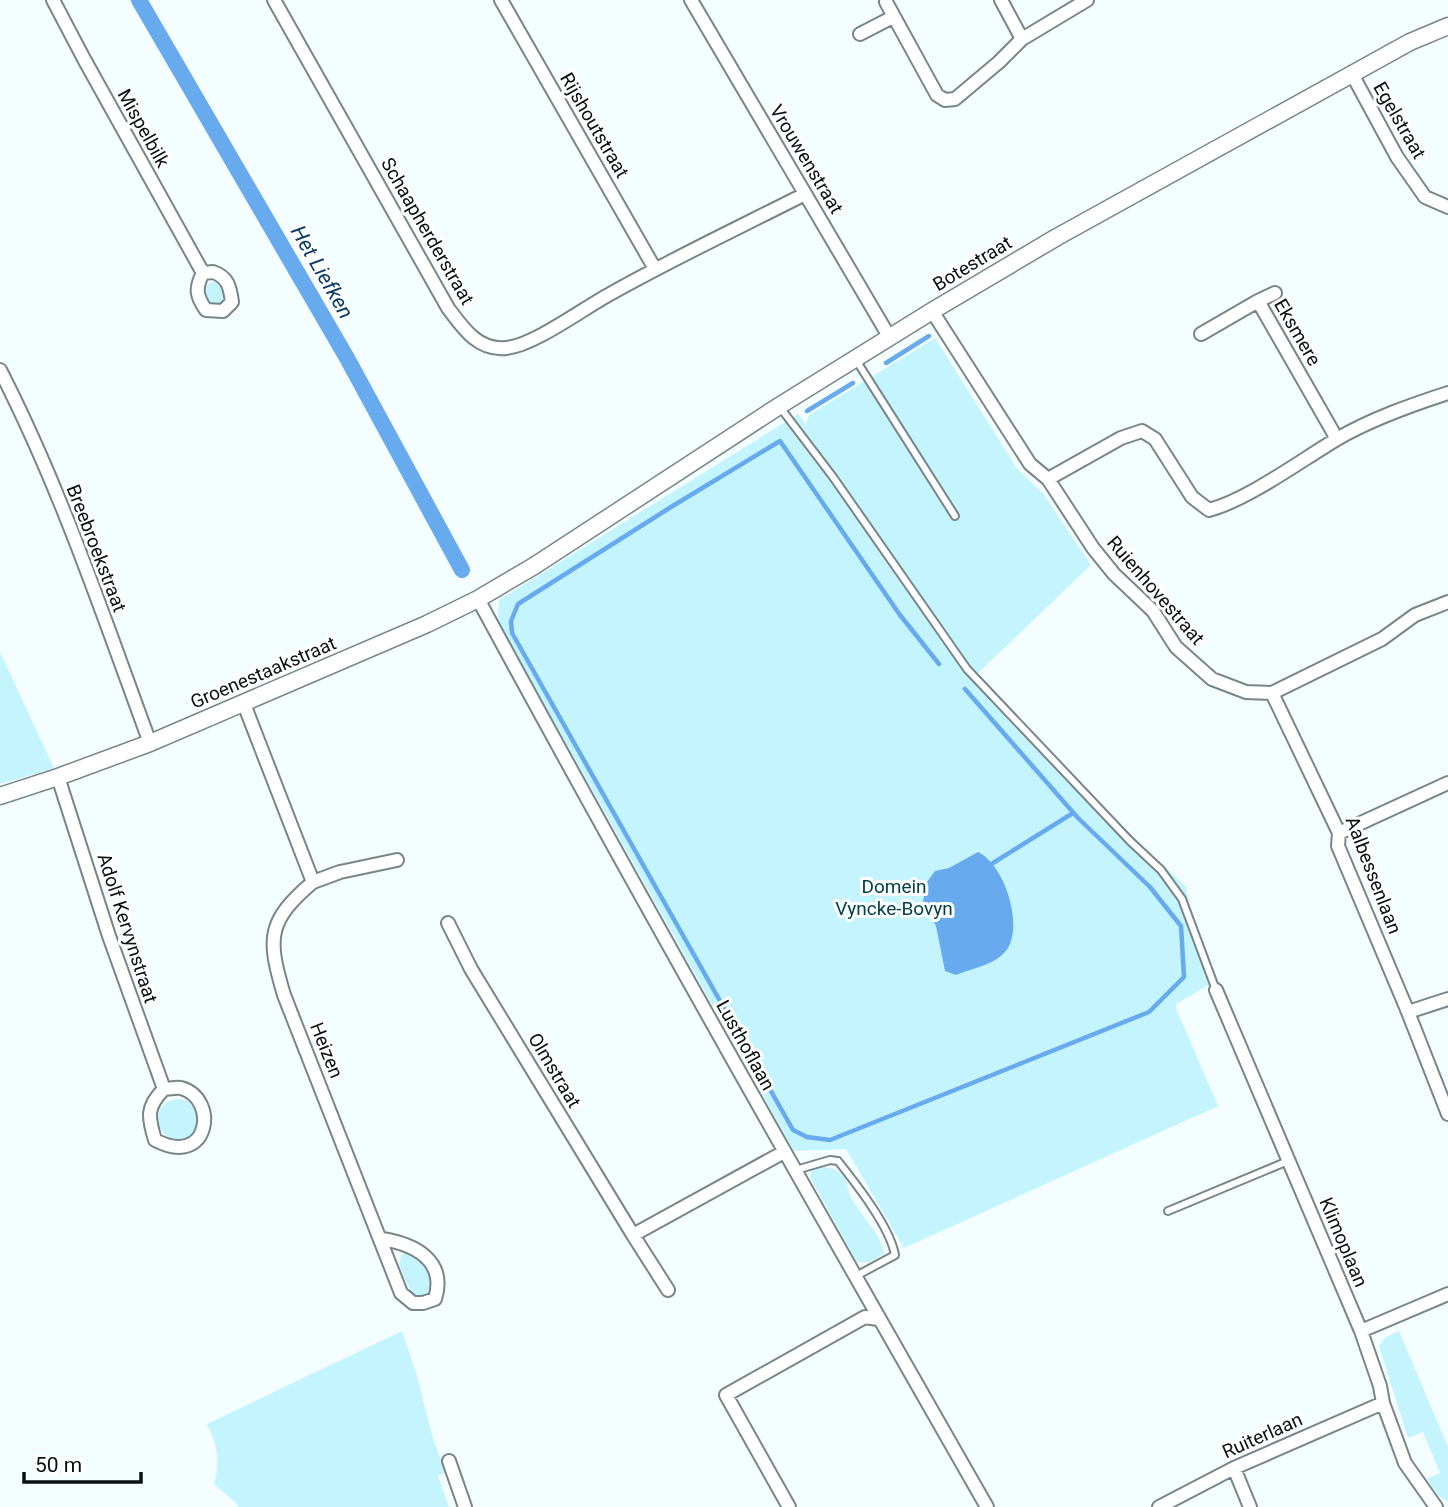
<svg xmlns="http://www.w3.org/2000/svg" width="1448" height="1507" viewBox="0 0 1448 1507" font-family="Roboto,sans-serif">
	<rect width="100%" height="100%" fill="#f4fdff"/>
	<!-- green -->
	<path fill="#c4f5ff" d="M204 293a11 11 0 1 1 22 0a11 11 0 1 1-22 0Z
		M 935,338 L 1018,470 L 1043,493 L 1091,565 L 977,674 L 1095,800 L 1186,887 L 1195,931 L 1214,982 L 1176,1004 L 1176,1008 L 1218,1106 L 904,1248 L 846,1149 L 794,1151 L 498,621 L 499,600 L 798,414 L 806,424 L 809,415 Z
		M 0,652 L 54,768 L 0,784 Z
		M158 1119a20 20 0 1 1 40 0a20 20 0 1 1-40 0Z
		M 821,1167 C 830,1168 836,1168 842,1175 C 849,1182 846,1187 850,1195 C 859,1215 881,1232 884,1254 L 869,1262 L 857,1262 L 810,1177 L 811,1171 Z
		M 408,1253 C 422,1256 427,1272 432,1284 L 427,1296 L 412,1294 L 399,1266 L 401,1255 Z
		M 402,1331 L 417,1376 L 434,1442 L 446,1472 L 438,1476 L 449,1507 L 238,1507 L 236,1503 L 214,1484 C 220,1462 218,1445 207,1424 Z
		M 1399,1331 L 1448,1447 L 1448,1502 L 1438,1495 L 1427,1479 L 1440,1473 L 1423,1432 L 1408,1438 L 1379,1346 L 1386,1337 Z"/>
	<!-- water -->
	<path fill="#68aaee" d="M 978,852 C 1004,864 1023,923 1008,948 C 997,965 973,968 956,975 L 945,971 L 936,926 L 923,901 L 927,882 L 935,871 L 949,868 Z"/>
	<g fill="none" stroke-linecap="round" stroke-linejoin="round">
		<!-- stream -->
		<path stroke="#68aaee" stroke-width="4.5" d="M 886,363 L 929,336
			M 807,411 L 853,383
			M 939,664 L 900,615 L 780,441 L 671,507 L 518,604 L 511,621 L 512,633 L 793,1130 L 807,1137 L 830,1140 L 1149,1012 L 1184,977 L 1181,926 L 1150,887 L 1078,818 L 965,689
			M 993,863 L 1073,813"/>
		<!-- canal -->
		<path stroke="#68aaee" stroke-width="16" d="M 139,0 L 347,358 L 462,570"/>
		<!-- service casing -->
		<g stroke="#798689" stroke-width="10">
			<path id="service" d="M 856,360 L 955,516
				M 779,406 L 833,477 L 967,669 L 1130,841 L 1161,870 L 1182,899 L 1216,990
				M 796,1170 L 830,1160 L 838,1161 C 857,1185 890,1227 895,1255 L 856,1276
				M 1168,1211 L 1288,1161"/>
		</g>
		<!-- minor casing -->
		<g stroke="#798689" stroke-width="16">
			<path id="minor" d="M 53,0 L 84,59 L 203,273
				M 274,0 L 448,308 C 463,328 478,351 506,348 C 533,346 584,308 610,294 C 674,258 740,227 805,194
				M 501,0 L 655,269
				M 691,0 L 890,338
				M 1001,0 L 1022,39
				M 886,2 L 937,95 L 945,100 L 955,99 L 999,62 L 1022,39 L 1087,0
				M 860,34 L 893,17
				M 1352,74 L 1397,157 L 1425,197 L 1448,207
				M 213,272 C 228,277 230,287 232,302 L 223,311 L 206,310 C 196,296 195,288 203,273 Z
				M 1258,301 L 1275,293
				M 932,311 L 1030,464 L 1048,479 L 1093,548 L 1114,574 L 1153,611 L 1176,647 L 1212,679 L 1246,692 L 1272,693 L 1382,639 L 1415,615 L 1448,602
				M 1201,334 L 1258,301 L 1337,439
				M 0,370 C 61,489 104,618 150,743
				M 1048,479 L 1121,438 L 1142,431 L 1155,439 L 1192,497 L 1209,510 C 1249,499 1300,461 1337,439 C 1371,419 1411,405 1448,393
				M 478,599 C 643,904 815,1206 987,1507
				M 1272,693 L 1339,833 L 1338,846 L 1408,1012 L 1448,1114
				M 244,704 L 313,882 C 267,921 267,938 284,995 L 401,1293 L 413,1303 L 423,1303 L 435,1299 C 447,1260 414,1244 382,1239
				M 58,777 L 109,936 L 164,1089 C 146,1107 148,1117 155,1140 C 210,1169 219,1098 181,1088 C 176,1087 169,1089 164,1089
				M 1339,833 L 1448,783
				M 313,882 L 340,872 L 397,860
				M 448,923 L 471,969 L 633,1235 L 784,1152
				M 1216,990 L 1361,1331 L 1380,1386 L 1383,1403 L 1405,1463 L 1436,1507
				M 1408,1012 L 1448,999
				M 633,1235 L 668,1290
				M 1361,1331 L 1448,1294
				M 449,1461 L 465,1507
				M 1234,1468 L 1250,1507
				M 789,1507 L 726,1395 L 865,1317 L 878,1319
				M 1159,1507 L 1234,1468 L 1383,1403"/>
		</g>
		<!-- tertiary casing -->
		<g stroke="#798689" stroke-width="19">
			<path id="tertiary" d="M 0,796 L 58,777 L 150,743 L 427,624 L 478,599 L 534,566 L 779,406 L 932,311 L 1057,237 L 1410,42 L 1448,26"/>
		</g>
		<!-- service -->
		<use href="#service" stroke="#fff" stroke-width="6"/>
		<!-- minor -->
		<use href="#minor" stroke="#fff" stroke-width="12"/>
		<!-- tertiary -->
		<use href="#tertiary" stroke="#fff" stroke-width="16"/>
	</g>
	<g text-anchor="middle" stroke-width="6" stroke-linejoin="round" paint-order="stroke">
		<!-- street labels -->
		<g font-size="19" fill="#0b1010" stroke="#fff">
			<text transform="translate(1400 120) rotate(60)" y="7">Egelstraat</text>
			<text transform="translate(595 125) rotate(60)" y="7">Rijshoutstraat</text>
			<text transform="translate(144 128) rotate(61)" y="7">Mispelbilk</text>
			<text transform="translate(807 159) rotate(59)" y="7">Vrouwenstraat</text>
			<text transform="translate(428 231) rotate(60)" y="7">Schaapherderstraat</text>
			<text transform="translate(972 263) rotate(-31)" y="7">Botestraat</text>
			<text transform="translate(1298 332) rotate(60)" y="7">Eksmere</text>
			<text transform="translate(97 548) rotate(69)" y="7">Breebroekstraat</text>
			<text transform="translate(1156 590) rotate(49)" y="7">Ruienhovestraat</text>
			<text transform="translate(263 672) rotate(-23)" y="7">Groenestaakstraat</text>
			<text transform="translate(1374 875) rotate(69)" y="7">Aalbessenlaan</text>
			<text transform="translate(128 928) rotate(72)" y="7">Adolf Kervynstraat</text>
			<text transform="translate(746 1045) rotate(61)" y="7">Lusthoflaan</text>
			<text transform="translate(327 1050) rotate(68)" y="7">Heizen</text>
			<text transform="translate(555 1070) rotate(59)" y="7">Olmstraat</text>
			<text transform="translate(1344 1242) rotate(67)" y="7">Klimoplaan</text>
			<text transform="translate(1262 1435) rotate(-24)" y="7">Ruiterlaan</text>
		</g>
		<!-- park labels -->
		<g font-size="19" fill="#00424b" stroke="#fff">
			<text x="894" y="893">Domein<tspan x="894" dy="22">Vyncke-Bovyn</tspan></text>
		</g>
		<!-- water labels -->
		<g font-size="21" font-style="italic" fill="#0a3b67" stroke="#fff">
			<text transform="translate(322 272) rotate(60)" y="7">Het Liefken</text>
		</g>
	</g>
	<!-- scale -->
	<path d="M24 1472v10h117v-10" fill="none" stroke="#0b1010" stroke-width="3.5"/>
	<text x="35" y="1472" font-size="21" fill="#0b1010" stroke="#ffffff" stroke-width="5" paint-order="stroke">50 m</text>
</svg>
